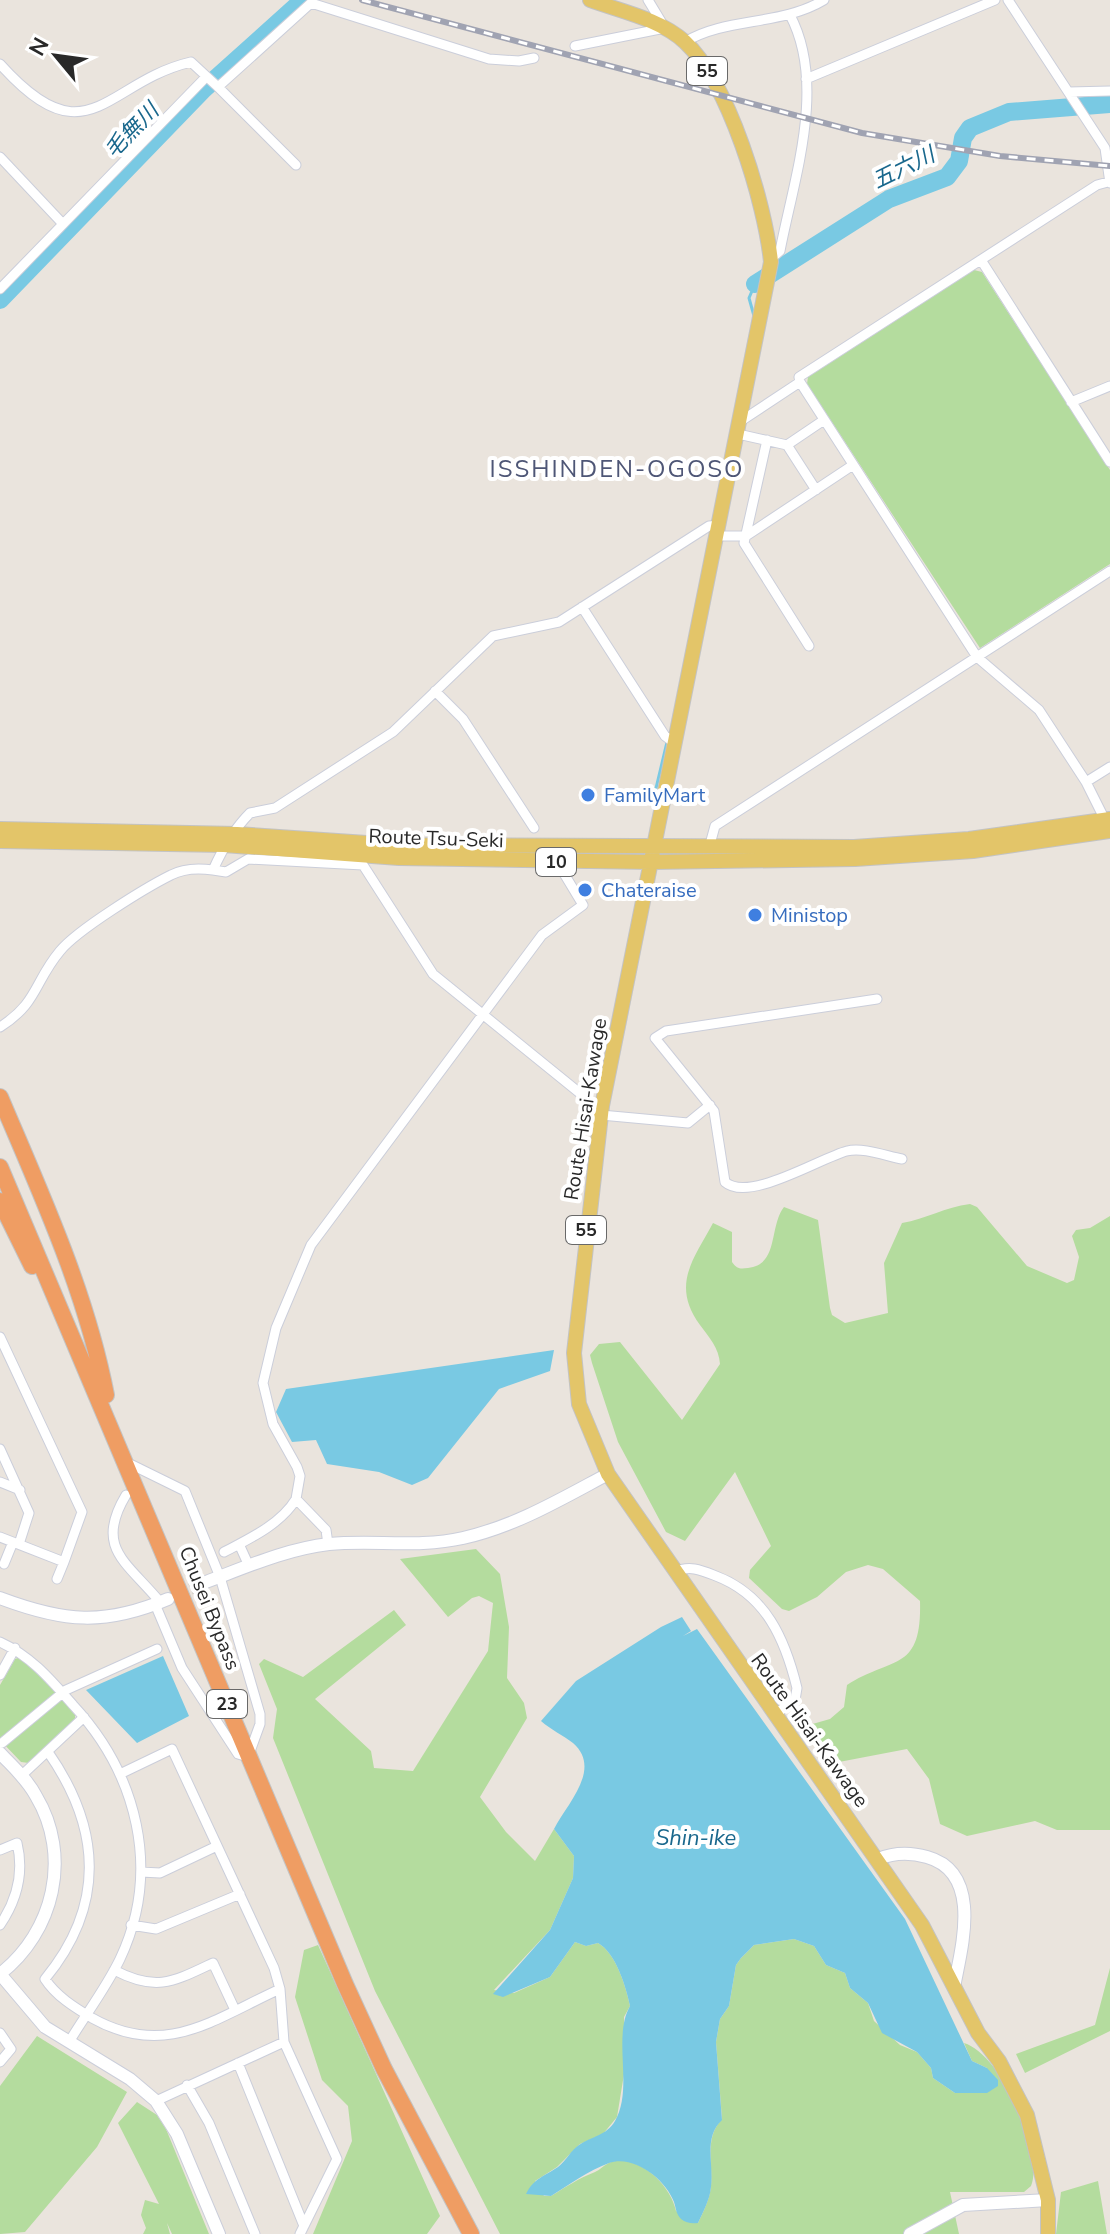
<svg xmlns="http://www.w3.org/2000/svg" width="1110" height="2234" viewBox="0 0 1110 2234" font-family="'Nunito Sans','Noto Sans JP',sans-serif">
	<rect width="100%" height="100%" fill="#eae4dd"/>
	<!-- green -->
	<path fill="#b4dc9e" d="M 974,270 L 982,272 L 1110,470 L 1110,564 L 980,648 L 807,384 L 808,377 Z
		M 970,1204 L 977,1207 L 1027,1266 L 1067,1283 L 1074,1280 L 1079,1257 L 1072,1236 L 1076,1230 L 1090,1228 L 1110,1216 L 1110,1830 L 1057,1830 L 1035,1821 L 967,1836 L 940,1824 L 929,1779 L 907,1749 L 839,1762 L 826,1756 L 807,1732 L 809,1725 L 830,1719 L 844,1707 L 847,1685 C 892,1656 922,1673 920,1601 L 883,1569 L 868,1565 L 846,1572 L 817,1597 L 789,1611 L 782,1609 L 749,1578 L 750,1570 L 771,1546 L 735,1472 L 685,1541 L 666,1532 L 618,1442 L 592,1363 L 590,1355 L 599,1344 L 620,1342 L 682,1420 L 720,1364 C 719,1348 709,1337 700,1325 C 671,1285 693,1260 713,1223 L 732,1232 L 732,1262 C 737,1269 740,1269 748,1268 C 779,1265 769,1226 784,1207 L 818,1220 L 830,1308 L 832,1315 L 845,1323 L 888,1313 L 884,1263 L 902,1223 C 926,1219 945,1207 970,1204 Z
		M 476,1549 L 500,1574 L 509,1627 L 507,1678 L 524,1703 L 527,1718 L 480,1797 L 506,1832 L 535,1861 L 554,1829 L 574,1856 L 573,1878 L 550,1930 L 494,1990 L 514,1993 L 550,1977 L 575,1942 L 586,1946 L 598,1943 C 616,1953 626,1987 630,2006 L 624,2017 L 625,2068 L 617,2117 L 603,2134 L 580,2144 L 557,2167 L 535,2181 L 544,2196 L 551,2196 C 566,2187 579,2178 595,2172 C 600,2170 605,2164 611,2162 C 640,2154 671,2186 676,2211 L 698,2223 C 703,2212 710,2199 711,2186 C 713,2163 704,2138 722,2119 L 716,2042 L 720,2019 L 729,2006 L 736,1965 L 741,1958 L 754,1945 L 794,1939 L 814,1946 L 826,1965 L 845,1973 L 850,1988 L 868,2003 L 874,2021 L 900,2045 L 917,2052 L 931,2068 L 933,2078 L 955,2093 L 987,2093 L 987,2068 L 972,2061 L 964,2043 C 1001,2054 1045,2151 1031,2186 L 1024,2192 L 950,2192 L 959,2234 L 500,2234 L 375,1991 L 273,1738 L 277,1709 L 259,1664 L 264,1659 L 303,1677 L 394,1610 L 406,1625 L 315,1699 L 371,1751 L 374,1768 L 413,1771 L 488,1651 L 493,1603 L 479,1596 L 472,1598 L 448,1617 L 400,1559 Z
		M 21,1657 L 75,1712 L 75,1720 L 29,1763 L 21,1762 L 0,1740 L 0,1685 L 15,1659 Z
		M 318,1945 L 440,2216 L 427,2234 L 313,2234 L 352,2141 L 348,2106 L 322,2080 L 295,1997 L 304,1950 Z
		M 1110,1968 L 1110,2031 L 1025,2073 L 1016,2054 L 1095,2025 Z
		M 37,2036 L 127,2092 L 97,2147 L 25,2232 L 0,2234 L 0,2086 Z
		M 137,2102 L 157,2115 L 166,2129 L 209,2234 L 172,2234 L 167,2223 L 170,2234 L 143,2234 L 146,2228 L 141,2215 L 145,2200 L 159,2204 L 118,2123 Z
		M 1098,2181 L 1107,2234 L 1056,2234 L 1061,2192 Z"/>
	<!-- water -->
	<path fill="#79c9e3" d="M 554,1350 L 550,1371 L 499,1389 L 428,1478 L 412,1485 L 379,1472 L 327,1464 L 316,1440 L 292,1442 L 276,1412 L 286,1389 Z
		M 682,1617 L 691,1631 L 683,1636 L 697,1629 L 905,1919 L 972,2061 L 987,2068 L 998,2080 L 998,2086 L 987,2093 L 955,2093 L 933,2078 L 931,2068 L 917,2052 L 882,2033 L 868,2003 L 850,1988 L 845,1973 L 826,1965 L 814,1946 L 794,1939 L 754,1945 L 741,1958 L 736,1965 L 729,2006 L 720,2019 L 716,2042 L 722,2120 C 703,2138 714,2163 711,2187 C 710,2199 703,2212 698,2223 C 692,2224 686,2223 681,2219 C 676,2214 676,2208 674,2202 C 666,2180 634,2154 609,2163 C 588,2171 570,2184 551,2196 L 526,2194 C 534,2178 545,2176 558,2167 C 566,2161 571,2150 579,2145 C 592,2136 606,2136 615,2121 C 634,2088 612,2038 630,2006 C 626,1987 616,1953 598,1943 L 586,1946 L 575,1942 L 550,1977 L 503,1997 L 493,1994 L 550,1930 L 573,1878 L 574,1856 L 554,1829 C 566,1805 603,1769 573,1743 C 563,1735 551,1730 541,1721 L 576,1681 L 661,1627 Z
		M 163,1656 L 189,1716 L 137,1743 L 86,1690 Z"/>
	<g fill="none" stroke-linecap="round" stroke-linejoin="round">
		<!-- stream -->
		<path stroke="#79c9e3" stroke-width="3" d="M 754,316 L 749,298 L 755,284
			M 652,805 L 667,742"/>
		<!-- river -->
		<path stroke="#79c9e3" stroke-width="18" d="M 755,284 L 889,199 L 947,177 L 959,161 L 963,138 L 970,128 L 1009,112 L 1110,104
			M 0,300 L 204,89 L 303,0"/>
		<!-- secondary-tunnel -->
		<path stroke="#c3bfb9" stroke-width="12" stroke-dasharray="12 6" stroke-linecap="butt" d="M 174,1596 L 206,1582"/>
		<!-- street casing -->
		<g stroke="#cbceda" stroke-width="11">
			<path id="street" d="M 1008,0 L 1105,148 L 1110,183
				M 685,42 C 726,17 781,26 824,0
				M 575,46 L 665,28 L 648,0
				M 0,64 C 88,162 105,82 191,62 L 218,87 L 311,3 L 489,59 L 519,61 L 534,58
				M 806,79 L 995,0
				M 218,87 L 296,165
				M 1069,92 L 1110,91
				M 0,157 L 63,224
				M 771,259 L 780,251 C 794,178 827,85 790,15
				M 981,260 L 1110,462
				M 0,289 L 206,77
				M 800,382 L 977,657 L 1039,710 L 1086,782
				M 1071,402 L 1110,386
				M 741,421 L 800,382 L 799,377 L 1097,185 L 1108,182
				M 738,434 L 787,445 L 824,420
				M 767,440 L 744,543 L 809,646
				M 787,445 L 816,490
				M 717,536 L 746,536 L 853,465
				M 582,607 L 665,736 L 676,744
				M 435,691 L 463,719 L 534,828
				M 1105,820 L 1086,782 L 1110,767
				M 709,848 L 715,826 L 1110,571
				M 877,999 L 666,1031 L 655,1038 L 714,1111 L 725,1182 C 749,1203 820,1158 847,1151 C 863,1147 886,1156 902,1159
				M 0,1027 C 38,1003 34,982 60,951 C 77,930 145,888 171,875 C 184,868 199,868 213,870
				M 602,1106 L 592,1103 L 433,974 L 363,865 L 248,859 L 226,872 L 213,870 C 222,850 234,829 250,813 L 275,808 L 393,732 L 493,636 L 559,622 L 709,526 L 720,525
				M 601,1115 L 688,1123 L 710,1105
				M 0,1337 L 82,1512 L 64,1562 L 0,1537
				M 0,1449 L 29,1513 L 19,1544
				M 128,1463 L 185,1491 L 220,1577 L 260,1714 L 260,1724 L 248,1757 L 238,1754 L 182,1668 L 155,1604
				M 0,1482 L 20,1490
				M 126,1495 C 94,1548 127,1562 160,1602
				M 239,1544 L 249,1566
				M 328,1544 L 326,1530 L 296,1499 L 300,1476 L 297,1467 L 273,1424 L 263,1383 L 276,1328 L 311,1245 L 542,935 L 583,905 L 557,862
				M 224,1552 C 249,1539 281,1524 296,1499
				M 4,1564 L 13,1542
				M 674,1572 C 690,1565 701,1570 716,1576 C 766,1595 785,1639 797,1688 L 795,1700 L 774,1715
				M 57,1579 L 64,1562
				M 0,1642 C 31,1656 51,1680 73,1705 C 137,1774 162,1870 120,1959 C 106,1988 86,2014 69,2042
				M 0,1675 L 15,1648
				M 2,1743 L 66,1690 L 157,1649
				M 48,1752 C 101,1828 106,1905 45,1979 C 56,1996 74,2007 92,2018 C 165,2059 212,2020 280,1989
				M 122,1773 L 172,1749 L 274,1968 L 280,1989 L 284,2042 L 337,2159 L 300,2234
				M 22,1775 L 84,1717
				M 0,1850 L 17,1843 C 24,1872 17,1900 0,1925
				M 141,1872 L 160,1873 L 217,1846
				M 131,1925 L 156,1929 L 240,1894
				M 114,1970 C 156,1992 173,1982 213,1963 L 235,2010
				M 0,2033 L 11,2049 L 0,2062
				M 238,2063 L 304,2226
				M 187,2085 L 209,2123 L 255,2234
				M 156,2101 L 284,2042"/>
		</g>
		<!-- secondary casing -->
		<g stroke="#cbceda" stroke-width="14">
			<path id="secondary" d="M 206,1582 C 246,1567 286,1549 329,1544 C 374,1540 419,1548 463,1538 C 516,1526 561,1499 608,1474
				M 0,1598 C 64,1622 104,1626 168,1599
				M 0,1753 C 13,1767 27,1779 36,1796 C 72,1856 54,1932 0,1974
				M 878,1859 C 895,1852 910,1852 927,1857 C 981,1872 963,1942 955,1982
				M 0,1974 L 45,2027 L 130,2079 L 156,2101 L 177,2134 L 219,2234
				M 910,2234 L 963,2205 L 1048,2200"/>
		</g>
		<!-- primary casing -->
		<g stroke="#c3c3c3" stroke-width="16">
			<path id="primary" d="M 590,0 C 620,11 660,19 685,42 C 729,83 765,203 771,262 L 602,1106 L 574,1353 L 579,1404 L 608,1474 L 922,1925 L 978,2033 L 999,2061 L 1027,2115 L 1048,2200 L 1048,2234
				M 0,829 L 237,834 L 396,845 L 854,847 L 969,839 L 1110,819
				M 0,841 L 224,845 L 399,858 L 652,862 L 855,859 L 973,851 L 1110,831"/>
		</g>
		<!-- highway casing -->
		<g stroke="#c3c3c3" stroke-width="18">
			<path id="highway" d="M 0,1097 C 41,1194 86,1291 106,1395
				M 0,1167 L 345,1984 L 384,2069 L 471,2234
				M 0,1201 L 32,1266"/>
		</g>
		<!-- street -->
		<use href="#street" stroke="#fff" stroke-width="9"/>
		<!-- secondary -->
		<use href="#secondary" stroke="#fff" stroke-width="12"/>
		<!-- primary -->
		<use href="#primary" stroke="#e3c569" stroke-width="14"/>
		<!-- highway -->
		<use href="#highway" stroke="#ef9d63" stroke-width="16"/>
		<!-- rail casing -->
		<g stroke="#a0a3b2" stroke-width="6">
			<path id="rail" d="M 362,0 L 862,133 L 1000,156 L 1110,166"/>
		</g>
		<!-- rail -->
		<use href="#rail" stroke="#fff" stroke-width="3" stroke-dasharray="9" stroke-linecap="butt"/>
	</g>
	<!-- markers -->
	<g fill="#3f7fe0" stroke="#fff" stroke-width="3">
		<circle cx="588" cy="795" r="8"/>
		<circle cx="585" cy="890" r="8"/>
		<circle cx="755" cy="915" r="8"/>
	</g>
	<g text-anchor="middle" stroke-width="8" stroke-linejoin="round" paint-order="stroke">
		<!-- shield labels -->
		<g fill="#fff" stroke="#696969" stroke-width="2">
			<rect x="687" y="57" width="40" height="28" rx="6"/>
			<rect x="536" y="848" width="40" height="28" rx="6"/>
			<rect x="566" y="1216" width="40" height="28" rx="6"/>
			<rect x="207" y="1690" width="40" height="28" rx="6"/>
		</g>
		<g font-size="18" font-weight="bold" fill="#292929">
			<text x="707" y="77">55</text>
			<text x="556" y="868">10</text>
			<text x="586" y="1236">55</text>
			<text x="227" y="1710">23</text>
		</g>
		<!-- shop labels -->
		<g font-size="20" fill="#366cbe" stroke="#fff" text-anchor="start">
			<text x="604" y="802">FamilyMart</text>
			<text x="601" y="897">Chateraise</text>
			<text x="771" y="922">Ministop</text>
		</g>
		<!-- street labels -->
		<g font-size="20" fill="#292929" stroke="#fff">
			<text transform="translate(436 838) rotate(2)" y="7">Route Tsu-Seki</text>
			<text transform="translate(585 1109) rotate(-81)" y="7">Route Hisai-Kawage</text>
			<text transform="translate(210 1608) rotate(68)" y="7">Chusei Bypass</text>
			<text transform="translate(810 1730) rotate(54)" y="7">Route Hisai-Kawage</text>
		</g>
		<!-- water labels -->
		<g font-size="22" font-style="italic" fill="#1a688d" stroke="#fff">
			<text transform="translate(131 130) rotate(-46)" y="8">毛無川</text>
			<text transform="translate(903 167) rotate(-26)" y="8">五六川</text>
			<text x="696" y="1845">Shin-ike</text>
		</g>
		<!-- quarter labels -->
		<g font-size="24" letter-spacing="2" fill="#4e5676" stroke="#fff">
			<text x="617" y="477">ISSHINDEN-OGOSO</text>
		</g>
	</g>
	<!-- north arrow -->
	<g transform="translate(56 56) rotate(299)" stroke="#ffffff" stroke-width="6" paint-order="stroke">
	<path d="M0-6L14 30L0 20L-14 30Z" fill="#292929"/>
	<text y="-12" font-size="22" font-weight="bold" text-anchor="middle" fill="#292929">N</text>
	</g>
</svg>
